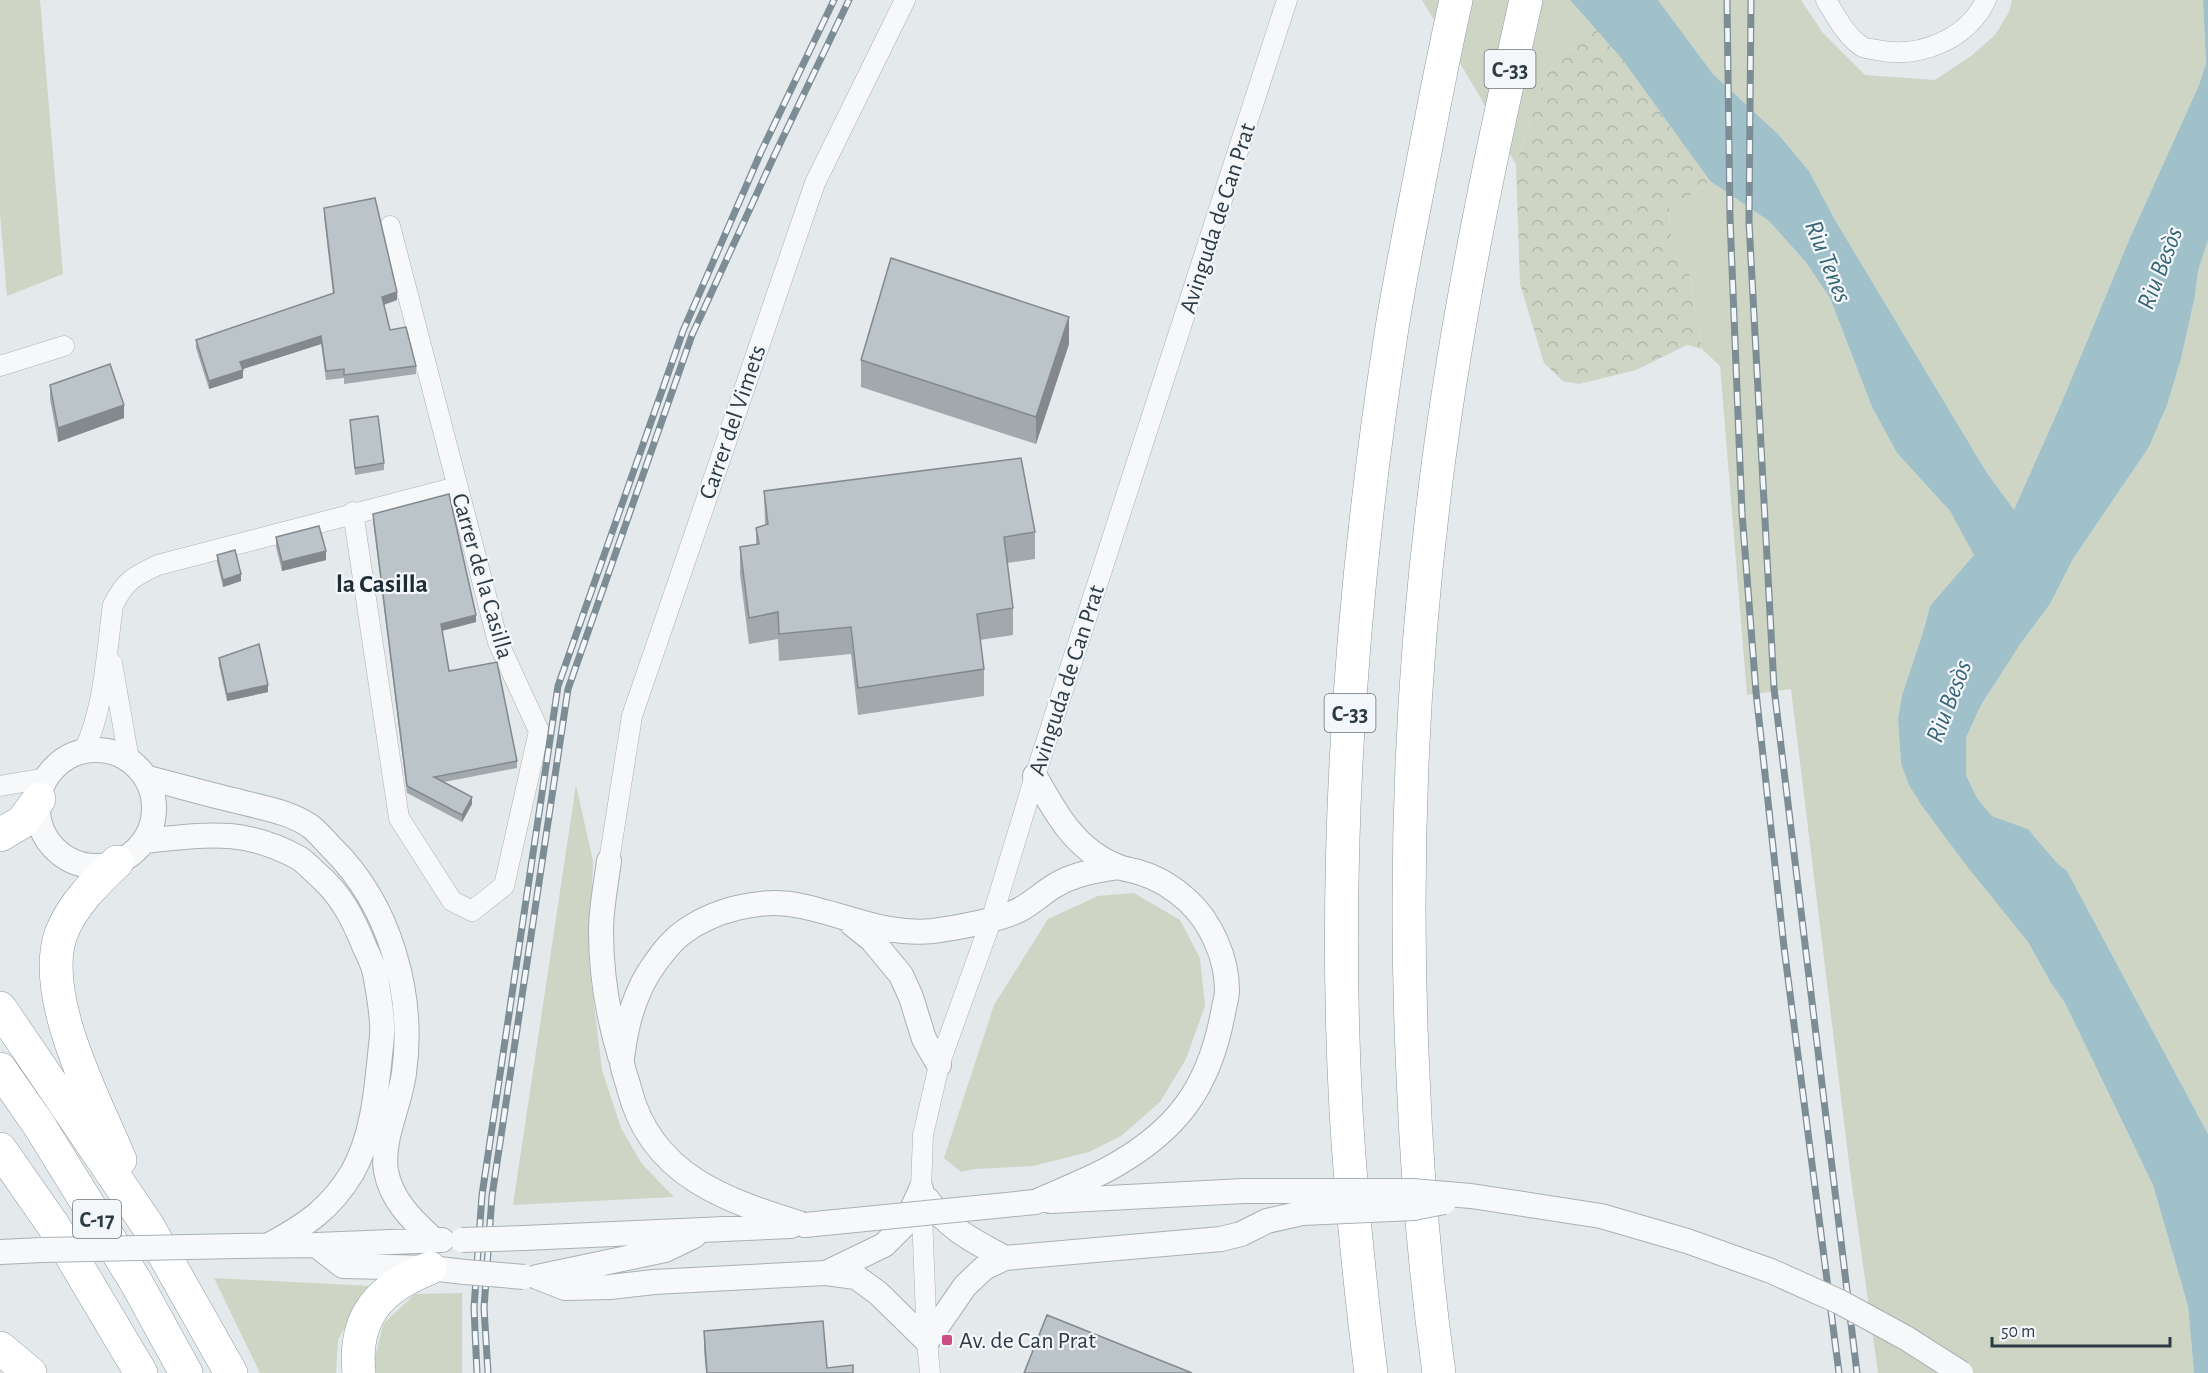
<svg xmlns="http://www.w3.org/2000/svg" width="2208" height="1373" viewBox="0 0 2208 1373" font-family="'Alegreya Sans',sans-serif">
	<defs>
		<pattern id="forest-crowns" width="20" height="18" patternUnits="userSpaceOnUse" patternTransform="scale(1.5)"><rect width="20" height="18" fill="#ced5c5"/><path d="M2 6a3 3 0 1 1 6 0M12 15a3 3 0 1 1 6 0" fill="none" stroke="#b1b8aa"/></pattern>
	</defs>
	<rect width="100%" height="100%" fill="#e4e9eb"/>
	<!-- green -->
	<path fill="#ced5c5" d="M 0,0 L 40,0 L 63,274 L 7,296 L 0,214 Z
		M 1422,0 L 1570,0 L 1591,24 L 1577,48 L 1559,51 L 1540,90 L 1516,165 L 1479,95 Z
		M 1658,0 L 1801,0 L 1823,33 L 1865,75 L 1935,80 L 1971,56 L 1995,35 L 2009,12 L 2012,0 L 2203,0 L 2206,63 L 2199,85 L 2129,240 L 2061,404 L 2014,511 L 1987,473 L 1835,220 L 1809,171 L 1778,134 L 1713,74 Z
		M 1710,181 L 1769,221 L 1805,261 L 1830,298 L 1872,407 L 1897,453 L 1950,511 L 1975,555 L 1930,606 L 1924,629 L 1902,695 L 1898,719 L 1901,763 L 1922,806 L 1965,864 L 2028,942 L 2051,983 L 2065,1003 L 2153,1185 L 2188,1306 L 2194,1373 L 1878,1373 L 1850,1171 L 1791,689 L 1747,695 L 1720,366 L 1702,349 L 1688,266 L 1670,232 L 1669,207 L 1698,190 Z
		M 2208,240 L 2208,1134 L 2067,871 L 2057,863 L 2028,829 L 1992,816 L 1977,798 L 1966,775 L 1966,738 L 1981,705 L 2021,643 L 2050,604 L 2073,559 L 2149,447 L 2167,405 L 2181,359 L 2195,296 L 2198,271 Z
		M 576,785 L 593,861 L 589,963 L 602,1070 L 621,1128 L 642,1164 L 674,1197 L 513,1205 Z
		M 1134,893 L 1180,920 L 1200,958 L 1205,1006 L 1186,1059 L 1160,1102 L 1121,1136 L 1089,1152 L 1033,1166 L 975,1169 L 961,1172 L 944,1158 L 994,1005 L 1048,919 L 1098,896 Z
		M 214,1278 L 372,1286 L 338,1339 L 336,1373 L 260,1373 Z
		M 462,1293 L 462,1373 L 376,1373 L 374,1362 L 383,1324 L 415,1294 Z"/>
	<!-- forest -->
	<path fill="url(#forest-crowns)" d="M 1591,24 L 1622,59 L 1710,181 L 1698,190 L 1669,207 L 1670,232 L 1688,266 L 1702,349 L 1687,345 L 1636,370 L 1579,384 L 1563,381 L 1544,363 L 1520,284 L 1516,165 L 1540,90 L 1559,51 L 1577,48 Z"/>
	<!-- water -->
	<path fill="#a0c0ca" d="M 1570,0 L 1658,0 L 1713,74 L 1778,134 L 1809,171 L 1835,220 L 1987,473 L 2014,510 L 2061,404 L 2129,240 L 2199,85 L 2206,63 L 2203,0 L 2208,0 L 2208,240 L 2198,271 L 2195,296 L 2181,359 L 2167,405 L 2149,447 L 2073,559 L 2050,604 L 2021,643 L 1981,705 L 1966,738 L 1966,775 L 1977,798 L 1992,816 L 2028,829 L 2057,863 L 2067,871 L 2208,1134 L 2208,1373 L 2194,1373 L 2188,1306 L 2153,1185 L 2065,1003 L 2051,983 L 2028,942 L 1965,864 L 1922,806 L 1909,785 L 1901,763 L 1898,719 L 1902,695 L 1924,629 L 1930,606 L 1974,555 L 1950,511 L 1897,453 L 1872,407 L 1830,298 L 1805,261 L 1769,221 L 1710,181 L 1622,59 Z"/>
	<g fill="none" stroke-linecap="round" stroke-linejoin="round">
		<!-- minor casing -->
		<g stroke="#a9b1b6" stroke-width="21">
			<path id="minor" d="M 1826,0 C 1835,15 1847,38 1863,47 C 1866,49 1873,49 1877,50 C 1918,59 1967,40 1986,0
				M 0,366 L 64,346
				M 353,512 L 399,818 L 452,901 L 472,911 L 504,886 L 539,731 L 498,642 L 390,226
				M 112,663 L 129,760
				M 84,751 C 105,705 106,655 113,605 C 125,581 134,576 158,565 L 457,487
				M 0,786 L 47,778
				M 609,861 L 632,716 L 815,183 L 905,0
				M 930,1373 L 927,1341 L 921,1189 L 923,1135 L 939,1065 L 992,918 L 1035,776 L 1287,0"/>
		</g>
		<!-- tertiary casing -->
		<g stroke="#a9b1b6" stroke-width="26">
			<path id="tertiary" d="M38 808a58 58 0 1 1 116 0a58 58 0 1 1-116 0Z
				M 1035,776 C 1056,814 1076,851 1119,867 C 1126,870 1134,870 1141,873 C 1158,878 1175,889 1188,901 C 1211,922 1227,958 1227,990 C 1227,998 1224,1006 1223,1013 C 1209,1088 1177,1131 1110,1168 C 1086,1181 1060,1191 1035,1202
				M 145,777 C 176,785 206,794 237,801 C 262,808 288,811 310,826 C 318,832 325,841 332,848 C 390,905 415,994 404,1073 C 400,1105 381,1139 386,1171 C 391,1200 413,1221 434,1240
				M 144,841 C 204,835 243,827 299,858 C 305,862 311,868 316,873 C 341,894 353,918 365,948 C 369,956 373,965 375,973 C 378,989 381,1007 382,1023 C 383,1033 381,1044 380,1055 C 376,1095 372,1138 352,1173 C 330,1209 306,1225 271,1244
				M 609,861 C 606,884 601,908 601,931 C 601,973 608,1016 620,1056
				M 852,924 L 872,940 L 901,975 L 911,997 L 924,1039 L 939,1065
				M 927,1199 C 950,1230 972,1240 1005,1258
				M 1050,1201 L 1244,1191
				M 805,1225 C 728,1201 651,1177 629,1088 C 627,1080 623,1071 622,1062 C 621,1056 624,1050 624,1044 C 628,1018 635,995 649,972 C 658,959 668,944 681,934 C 712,910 762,897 801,906 C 846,915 886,936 933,931 C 956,928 1001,920 1021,909 C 1033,902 1043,893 1054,886 C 1074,874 1096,870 1119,867
				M 524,1238 L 791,1226
				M 316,1245 L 343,1266 L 430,1268 L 465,1272
				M 238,1246 L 316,1245 L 442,1240
				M 0,1252 L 42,1250
				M 826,1273 L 884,1245 L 906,1223 L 921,1189
				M 537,1277 L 565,1288 L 610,1287 L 654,1282 L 826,1273 L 856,1277 L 878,1293 L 927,1341 L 965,1286 L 984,1268 L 1005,1258 L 1221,1239 L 1241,1234
				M 537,1277 L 665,1250 L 694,1236"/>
		</g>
		<!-- motorway casing -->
		<g stroke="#8b9aa2" stroke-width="34">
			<path id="motorway" d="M 0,835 L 22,822 L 39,799
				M 117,862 C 95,883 72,905 61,934 C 39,997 96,1102 120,1160
				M 0,1008 L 148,1226 L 231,1373
				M 0,1069 L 39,1125 L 136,1282 L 186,1373
				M 0,1149 L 53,1225 L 141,1373
				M 0,1348 L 30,1373
				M 359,1373 C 353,1316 380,1288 430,1268
				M 1371,1373 C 1360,1286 1351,1198 1346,1110 C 1332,854 1351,595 1390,341 C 1397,293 1407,245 1416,198 C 1429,132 1441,66 1456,0
				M 1439,1373 C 1425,1274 1417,1175 1413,1075 C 1404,885 1410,695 1433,506 C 1453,335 1488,167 1526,0"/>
		</g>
		<!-- minor -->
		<use href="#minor" stroke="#f7f8fa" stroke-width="20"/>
		<!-- tertiary -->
		<use href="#tertiary" stroke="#f7f8fa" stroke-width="24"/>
		<!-- motorway -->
		<use href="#motorway" stroke="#fff" stroke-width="33"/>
		<!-- rail casing -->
		<g stroke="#7d8d95" stroke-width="7">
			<path id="rail" d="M 1727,0 L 1730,218 L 1742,513 L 1756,692 L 1784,947 L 1839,1373
				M 1751,0 L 1749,222 L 1774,688 L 1857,1373
				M 477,1373 L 474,1308 L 482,1195 L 558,686 L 683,331 L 761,152 L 834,0
				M 488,1373 L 484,1308 L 492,1196 L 568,689 L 692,335 L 775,154 L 849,0"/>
		</g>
		<!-- rail -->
		<use href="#rail" stroke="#f4f7f9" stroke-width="4.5" stroke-dasharray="14" stroke-linecap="butt"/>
		<!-- tertiary-bridge casing -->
		<g stroke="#a9b1b6" stroke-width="26" stroke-linecap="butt">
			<path id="tertiary-bridge" d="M 1244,1191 L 1412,1191 L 1471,1196 L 1601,1216 L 1687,1241 L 1771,1271 L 1840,1302 L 1906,1338 L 1961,1373
				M 805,1225 L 1035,1202
				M 1241,1234 L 1267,1221 L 1302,1213 L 1414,1208 L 1444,1202
				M 462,1240 L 524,1238
				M 42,1250 L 238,1246
				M 465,1272 L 524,1277"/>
		</g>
		<!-- tertiary-bridge -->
		<use href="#tertiary-bridge" stroke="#f7f8fa" stroke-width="24"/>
	</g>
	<!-- wall -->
	<path fill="#a1a9ad" d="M 324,208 L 397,300 L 384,305 L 390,330 L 416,366 L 416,374 L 344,384 L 344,378 L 326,380 L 321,344 L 243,369 L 243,378 L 209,389 L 196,348 L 196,340 L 333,294 L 324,217 Z
		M 1069,344 L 1036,444 L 861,387 L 861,360 Z
		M 50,385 L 124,418 L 58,442 L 50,399 Z
		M 350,420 L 384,463 L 384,470 L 355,475 Z
		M 764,491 L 1035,532 L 1035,559 L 1007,563 L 1013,608 L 1013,635 L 980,640 L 984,669 L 984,696 L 858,715 L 851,654 L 779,661 L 778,639 L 749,644 L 740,574 L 740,547 L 756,545 L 756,528 L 765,525 Z
		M 373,514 L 476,622 L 442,631 L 449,671 L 517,761 L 517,768 L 444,782 L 472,804 L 462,822 L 407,793 L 373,521 Z
		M 276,537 L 326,560 L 282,571 L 276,547 Z
		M 217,555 L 241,581 L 223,587 L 217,562 Z
		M 219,658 L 268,692 L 227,701 L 219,665 Z
		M 704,1331 L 827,1368 L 853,1373 L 706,1373 L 704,1351 Z"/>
	<!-- shaded-wall -->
	<path fill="#83898d" d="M 397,292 L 397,300 L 382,305 L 382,297 Z
		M 1069,317 L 1069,344 L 1036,444 L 1036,417 Z
		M 321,336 L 321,344 L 240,370 L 240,362 Z
		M 243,370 L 243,378 L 209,389 L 209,381 Z
		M 124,405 L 124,418 L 58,442 L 58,428 Z
		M 326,551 L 326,560 L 282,571 L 282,562 Z
		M 241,574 L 241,581 L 223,587 L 223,580 Z
		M 476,615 L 476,622 L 441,631 L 441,624 Z
		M 268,685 L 268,692 L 227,701 L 227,694 Z
		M 472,797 L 472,804 L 462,822 L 462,815 Z"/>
	<!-- building -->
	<path fill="#bbc4c9" stroke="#83898d" stroke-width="1.5" d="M 375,198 L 397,292 L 382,297 L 390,330 L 406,327 L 416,366 L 344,375 L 344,369 L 326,371 L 321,336 L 240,362 L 243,370 L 209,381 L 196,340 L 334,293 L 324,208 Z
		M 891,258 L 1069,317 L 1036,417 L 861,360 Z
		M 110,364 L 124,405 L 58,428 L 50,385 Z
		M 378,416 L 384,463 L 355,468 L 350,420 Z
		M 1021,458 L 1035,532 L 1004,537 L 1013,608 L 977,614 L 984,669 L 858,688 L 851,627 L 779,634 L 778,612 L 749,618 L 740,547 L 759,544 L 756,528 L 768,524 L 764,491 Z
		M 449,494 L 476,615 L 441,624 L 449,671 L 497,662 L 517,761 L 434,777 L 472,797 L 462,815 L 407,786 L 373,514 Z
		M 319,526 L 326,551 L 282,562 L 276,537 Z
		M 235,550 L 241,574 L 223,580 L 217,555 Z
		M 259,644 L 268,685 L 227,694 L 219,658 Z
		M 1047,1315 L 1192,1373 L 1024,1373 Z
		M 823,1321 L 827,1368 L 853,1365 L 853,1373 L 707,1373 L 704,1331 Z"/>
	<!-- markers -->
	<rect fill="#cc4d84" stroke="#f4f7f9" stroke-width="2" x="941" y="1334" width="12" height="12" rx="3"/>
	<g text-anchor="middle" stroke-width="4.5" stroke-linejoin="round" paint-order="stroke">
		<!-- shield labels -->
		<g fill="#f4f7f9" stroke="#68737a" stroke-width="1.5">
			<rect x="1484.5" y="50" width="51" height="38" rx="4.5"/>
			<rect x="1324.5" y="694" width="51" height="38" rx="4.5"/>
			<rect x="73" y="1200" width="48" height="38" rx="4.5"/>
		</g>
		<g font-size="22" font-weight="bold" fill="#2c3b44">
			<text x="1510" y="77">C-33</text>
			<text x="1350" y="721">C-33</text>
			<text x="97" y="1227">C-17</text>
		</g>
		<!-- street labels -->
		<g font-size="24" fill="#2c3b44" stroke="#f4f7f9">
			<text transform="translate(1217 218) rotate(-72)" y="8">Avinguda de Can Prat</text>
			<text transform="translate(732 422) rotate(-71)" y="8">Carrer del Vimets</text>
			<text transform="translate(483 576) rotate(74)" y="8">Carrer de la Casilla</text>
			<text transform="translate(1066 680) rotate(-72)" y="8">Avinguda de Can Prat</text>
		</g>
		<!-- poi labels -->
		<g font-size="24" fill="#2c3b44" stroke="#f4f7f9" text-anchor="start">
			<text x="959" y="1348">Av. de Can Prat</text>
		</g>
		<!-- water labels -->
		<g font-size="26" font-style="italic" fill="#366577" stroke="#f4f7f9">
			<text transform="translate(1829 261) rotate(68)" y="9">Riu Tenes</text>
			<text transform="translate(2159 268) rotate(-69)" y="9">Riu Besòs</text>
			<text transform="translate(1948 701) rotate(-69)" y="9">Riu Besòs</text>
		</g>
		<!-- neighbourhood labels -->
		<g font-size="26" font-weight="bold" fill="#1e2c35" stroke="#f4f7f9">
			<text x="382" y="592">la Casilla</text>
		</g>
	</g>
	<!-- scale -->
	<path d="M1992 1337v9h178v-9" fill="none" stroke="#2c3b44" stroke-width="3"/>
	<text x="2001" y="1337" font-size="18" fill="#2c3b44" stroke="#f4f7f9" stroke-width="4.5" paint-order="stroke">50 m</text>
</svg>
